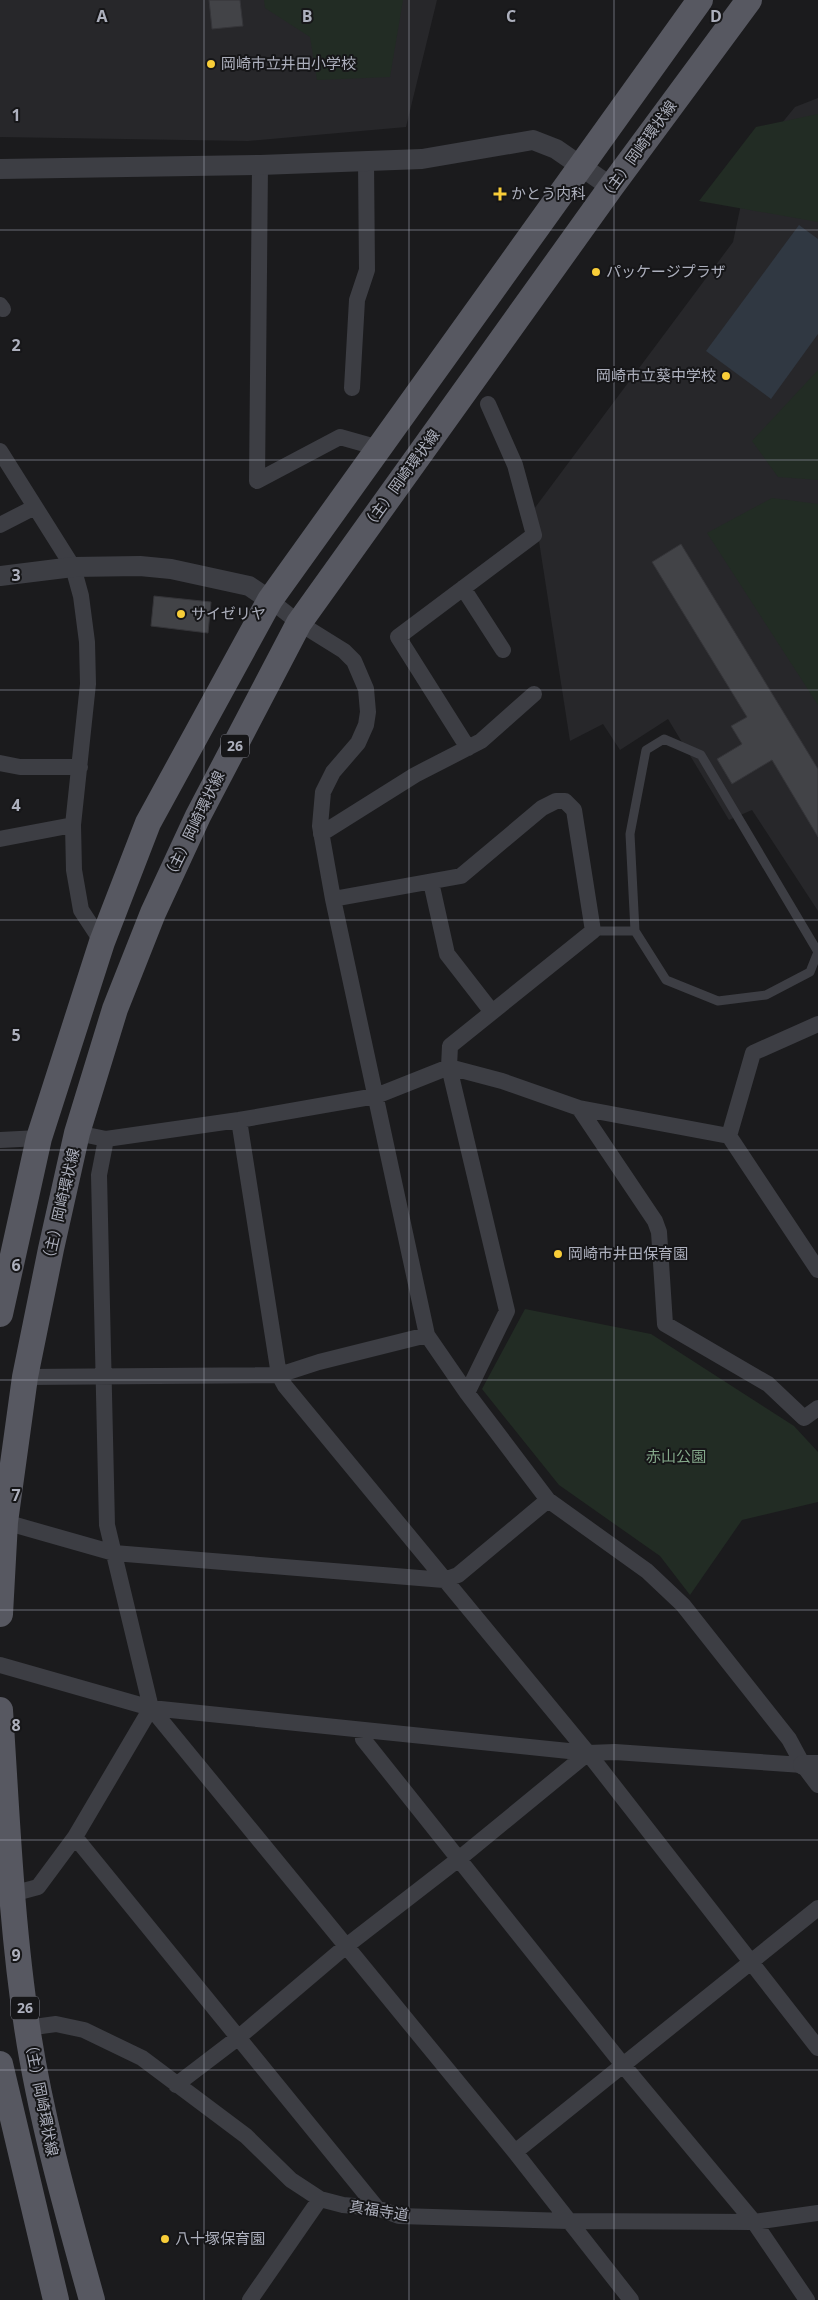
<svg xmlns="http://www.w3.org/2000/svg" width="818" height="2300" viewBox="0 0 818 2300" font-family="'Open Sans','Noto Sans JP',sans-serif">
	<rect width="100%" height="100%" fill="#1b1b1d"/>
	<!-- built -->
	<path fill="#27272a" d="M 0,0 L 437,0 L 406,127 L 248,141 L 0,137 Z
		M 818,98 L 818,911 L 752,810 L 729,820 L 668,719 L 620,750 L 603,724 L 570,741 L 534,509 L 733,242 L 750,162 L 795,107 Z"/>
	<!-- green -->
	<path fill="#222c24" d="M 264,0 L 403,0 L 390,77 L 317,80 L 310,37 L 265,8 Z
		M 818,114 L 818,222 L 699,201 L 756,127 Z
		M 818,370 L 818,480 L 778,477 L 752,441 Z
		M 772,498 L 818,504 L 818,705 L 707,533 Z
		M 525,1309 L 651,1334 L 794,1426 L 818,1452 L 818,1502 L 742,1520 L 690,1595 L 660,1556 L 559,1485 L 482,1389 Z"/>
	<!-- water -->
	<path fill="#303842" d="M 799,225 L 818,239 L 818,334 L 771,399 L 706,351 Z"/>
	<!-- building -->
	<path fill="#424347" stroke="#353539" d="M 209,0 L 240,0 L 243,26 L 212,29 Z
		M 681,544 L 818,769 L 818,837 L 772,760 L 732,784 L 717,759 L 742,744 L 731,726 L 747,717 L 652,562 Z
		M 154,596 L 211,602 L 208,633 L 151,626 Z"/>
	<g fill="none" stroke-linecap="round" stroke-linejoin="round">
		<!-- service -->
		<path stroke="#3d3e44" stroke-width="9" d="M 593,931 L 635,931 L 630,834 L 646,750 L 664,739 L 701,755 L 818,952 L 810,972 L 766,995 L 718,1001 L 666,980 L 635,931"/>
		<!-- minor -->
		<path stroke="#3d3e44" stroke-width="16" d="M 260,165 L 257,481 L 340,437 L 379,448
			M 0,305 L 3,309
			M 352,388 L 357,300 L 367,270 L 366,161
			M 0,451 L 73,567 L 81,596 L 87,642 L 88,684 L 73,825 L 74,870 L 81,910 L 102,942
			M 0,525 L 35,507
			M 463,588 L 503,650
			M 270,600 L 299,623 L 344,651 L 354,661 L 366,689 L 368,712 L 366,725 L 358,743 L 333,772 L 323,792 L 320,826 L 333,899 L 427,1335 L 467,1393 L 548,1500 L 647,1571 L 683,1605 L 789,1739 L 803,1765 L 818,1785
			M 468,748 L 398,637 L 534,535 L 515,465 L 488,404
			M 0,763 L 20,767 L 80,767
			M 321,834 L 415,775 L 481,741 L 534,694
			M 0,839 L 73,825
			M 431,882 L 447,954 L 492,1012
			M 333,899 L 461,876 L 542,808 L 556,801 L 565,801 L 574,810 L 593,931 L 450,1046 L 449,1067 L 507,1311 L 467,1393
			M 579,1108 L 655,1221 L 659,1232 L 665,1324 L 768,1384 L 804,1418 L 818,1408
			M 239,1120 L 279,1375 L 285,1386 L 588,1753 L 818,2048
			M 77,1133 L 106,1139 L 239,1120 L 376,1096 L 449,1067 L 502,1081 L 579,1108 L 729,1136 L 818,1270
			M 729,1136 L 753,1053 L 818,1024
			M 106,1139 L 99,1175 L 107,1525 L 151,1708 L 515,2152 L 631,2300
			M 0,1140 L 39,1138
			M 25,1377 L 279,1375 L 319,1362 L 427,1335
			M 5,1522 L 114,1553 L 444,1580 L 458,1575 L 548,1500
			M 0,1665 L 151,1708 L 588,1753 L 615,1752 L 803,1765
			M 362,1730 L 363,1739 L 623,2065 L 754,2222 L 807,2300
			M 75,1837 L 377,2208
			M 12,1894 L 38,1887 L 75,1837 L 151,1708
			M 27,2028 L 56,2024 L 84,2030 L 142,2058 L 246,2136 L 291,2180 L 320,2199 L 343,2205 L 377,2208 L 399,2216 L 568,2221 L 754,2222 L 818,2213
			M 176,2085 L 239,2037 L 345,1947 L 460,1858 L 588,1753
			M 515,2152 L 818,1908
			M 250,2300 L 320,2199"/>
		<!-- tertiary -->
		<path stroke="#3d3e44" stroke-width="20" d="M 0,169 L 260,165 L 422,159 L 533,140 L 556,149 L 611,187
			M 0,576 L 73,567 L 140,566 L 171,569 L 249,586 L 270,600
			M 803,1765 L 818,1765"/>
		<!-- primary -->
		<path stroke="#575861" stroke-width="26" d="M 0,1314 L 39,1138 L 102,942 L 148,823 L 270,600 L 700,0
			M 0,1614 L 5,1522 L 25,1377 L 51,1249 L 77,1133 L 115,1009 L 153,913 L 198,816 L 299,623 L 611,187 L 749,0
			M 0,1710 C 7,1816 11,1922 27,2027 C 41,2120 67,2210 92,2300
			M 0,2064 L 56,2300"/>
	</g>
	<!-- grid -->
	<path fill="none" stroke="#adb0bd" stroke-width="1" stroke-opacity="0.55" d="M 204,0 L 204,2300M 409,0 L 409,2300M 614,0 L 614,2300M 0,230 L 818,230M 0,460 L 818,460M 0,690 L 818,690M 0,920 L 818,920M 0,1150 L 818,1150M 0,1380 L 818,1380M 0,1610 L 818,1610M 0,1840 L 818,1840M 0,2070 L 818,2070"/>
	<!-- markers -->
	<g fill="#f8cd38" stroke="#161618" stroke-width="2">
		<circle cx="211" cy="64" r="5"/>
		<path d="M497.5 186.5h5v5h5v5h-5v5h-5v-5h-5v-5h5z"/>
		<circle cx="596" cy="272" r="5"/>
		<circle cx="726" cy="376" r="5"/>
		<circle cx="181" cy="614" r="5"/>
		<circle cx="558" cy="1254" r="5"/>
		<circle cx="165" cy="2239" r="5"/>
	</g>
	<g text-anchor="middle" stroke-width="4" stroke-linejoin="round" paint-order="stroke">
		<!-- shield labels -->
		<g fill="#161618" stroke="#80828c" stroke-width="1">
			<rect x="221" y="734.5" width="28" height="23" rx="4"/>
			<rect x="11" y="1996.5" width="28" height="23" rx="4"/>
		</g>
		<g font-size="14" font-weight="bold" fill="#adb0bd">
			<text x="235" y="751">26</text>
			<text x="25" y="2013">26</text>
		</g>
		<!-- poi labels -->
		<g font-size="15" fill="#adb0bd" stroke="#161618" text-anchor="start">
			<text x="221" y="69">岡崎市立井田小学校</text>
			<text x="511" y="199">かとう内科</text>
			<text x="606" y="277">パッケージプラザ</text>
			<text x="716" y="381" text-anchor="end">岡崎市立葵中学校</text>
			<text x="191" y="619">サイゼリヤ</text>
			<text x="568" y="1259">岡崎市井田保育園</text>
			<text x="175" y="2244">八十塚保育園</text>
		</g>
		<!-- street labels -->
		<g font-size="15" fill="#adb0bd" stroke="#161618">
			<text transform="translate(638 151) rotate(-54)" y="5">（主）岡崎環状線</text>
			<text transform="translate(401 480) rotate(-54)" y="5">（主）岡崎環状線</text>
			<text transform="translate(194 826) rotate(-64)" y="5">（主）岡崎環状線</text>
			<text transform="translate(61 1207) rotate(-77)" y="5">（主）岡崎環状線</text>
			<text transform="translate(41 2097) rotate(79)" y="5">（主）岡崎環状線</text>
			<text transform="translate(379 2211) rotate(9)" y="5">真福寺道</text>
		</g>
		<!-- park labels -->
		<g font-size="15" fill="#84a88a" stroke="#161618">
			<text x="676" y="1462">赤山公園</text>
		</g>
	</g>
	<g font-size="16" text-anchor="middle" font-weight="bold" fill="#adb0bd" stroke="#161618" stroke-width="4" stroke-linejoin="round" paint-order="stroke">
		<text x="102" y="22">A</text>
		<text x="307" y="22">B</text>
		<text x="511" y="22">C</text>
		<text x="716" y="22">D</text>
		<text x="16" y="121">1</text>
		<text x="16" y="351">2</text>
		<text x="16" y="581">3</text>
		<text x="16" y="811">4</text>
		<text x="16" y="1041">5</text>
		<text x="16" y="1271">6</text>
		<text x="16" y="1501">7</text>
		<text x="16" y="1731">8</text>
		<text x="16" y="1961">9</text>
	</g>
</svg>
